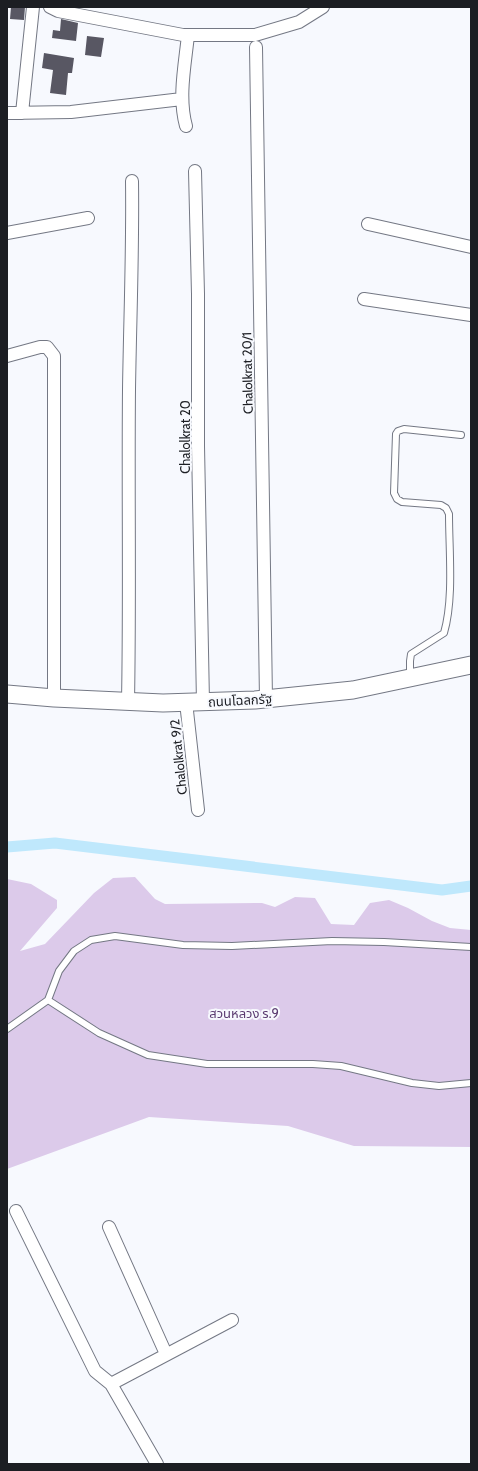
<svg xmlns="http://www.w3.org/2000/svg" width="478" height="1471" viewBox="0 0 478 1471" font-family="Cabin,'Noto Sans Thai',sans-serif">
	<rect width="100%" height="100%" fill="#f7f9fe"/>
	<!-- green -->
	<path fill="#dccaea" d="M 135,877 L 155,899 L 165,904 L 262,903 L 275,907 L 295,897 L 315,898 L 331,924 L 354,925 L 370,903 L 389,900 L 408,908 L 432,921 L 450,928 L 471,930 L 471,1147 L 354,1146 L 288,1126 L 149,1117 L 7,1169 L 7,879 L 31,884 L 57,900 L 57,908 L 20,951 L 45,944 L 94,893 L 113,878 Z"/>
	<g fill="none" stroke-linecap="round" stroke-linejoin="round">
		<!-- canal -->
		<path stroke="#bfe8fc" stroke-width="11" d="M 7,847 L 55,843 L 442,890 L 471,886"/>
	</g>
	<!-- building -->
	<path fill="#585763" d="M 11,7 L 25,7 L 24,20 L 10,19 Z
		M 61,19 L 78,23 L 76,41 L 52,38 L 53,30 L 60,31 Z
		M 87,36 L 104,38 L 101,57 L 85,55 Z
		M 44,53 L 74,58 L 72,73 L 68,73 L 66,95 L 50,93 L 53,70 L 42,68 Z"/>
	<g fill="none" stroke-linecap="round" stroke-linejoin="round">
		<!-- lane casing -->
		<g stroke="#747884" stroke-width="8">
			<path id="lane" d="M 410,677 L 410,661 L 411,654 L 444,633 C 454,598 449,551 449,514 L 446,508 L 441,505 L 402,502 L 397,499 L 394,493 L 396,434 L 398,431 L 404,429 L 461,435
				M 48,1000 L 99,1033 L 148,1055 L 207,1064 L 313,1064 L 341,1066 L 412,1083 L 439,1086 L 471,1083
				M 7,1029 L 48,1000 L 59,971 L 74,951 L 91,940 L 115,936 L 183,945 L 232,946 L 332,941 L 384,942 L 471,947"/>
		</g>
		<!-- street casing -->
		<g stroke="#747884" stroke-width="14">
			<path id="street" d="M 50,7 L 58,11 L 183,35 L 255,35 L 299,22 L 323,7
				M 256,47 L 266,699
				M 7,113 L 71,112 L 182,99
				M 22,113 L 33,7
				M 186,126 C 178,97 185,65 188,35
				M 195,171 L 198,294 L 198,446 L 203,702
				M 368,224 L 471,247
				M 7,233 L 88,218
				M 364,299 L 471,315
				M 7,356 L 40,347 L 47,347 L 54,356 L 54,698
				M 128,701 C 130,597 128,493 129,390 C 130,320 133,250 132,181
				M 186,702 L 198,810
				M 16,1211 L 95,1371 L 111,1384 L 157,1464
				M 109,1227 L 166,1354
				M 111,1384 L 232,1320"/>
		</g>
		<!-- secondary casing -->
		<g stroke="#747884" stroke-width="19">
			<path id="secondary" d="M 7,694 L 54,698 L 163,703 L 255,700 L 353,690 L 471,665"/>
		</g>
		<!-- lane -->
		<use href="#lane" stroke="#fff" stroke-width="6"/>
		<!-- street -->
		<use href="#street" stroke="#fff" stroke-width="12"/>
		<!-- secondary -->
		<use href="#secondary" stroke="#fff" stroke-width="17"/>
	</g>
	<g text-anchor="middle" stroke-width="4" stroke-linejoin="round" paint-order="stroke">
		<!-- street labels -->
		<g font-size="13" fill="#1c1e23" stroke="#f7f9fe">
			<text transform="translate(247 373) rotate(-91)" y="5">Chalolkrat 20/1</text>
			<text transform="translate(185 437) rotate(-90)" y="5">Chalolkrat 20</text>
			<text transform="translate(240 700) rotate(-3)" y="5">ถนนโฉลกรัฐ</text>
			<text transform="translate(178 757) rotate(-96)" y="5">Chalolkrat 9/2</text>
		</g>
		<!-- park labels -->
		<g font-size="13" fill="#5b3b71" stroke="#f7f9fe">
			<text x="244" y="1018">สวนหลวง ร.9</text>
		</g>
	</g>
	<!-- border -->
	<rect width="478" height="1471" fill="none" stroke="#1c1e23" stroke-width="16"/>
</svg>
